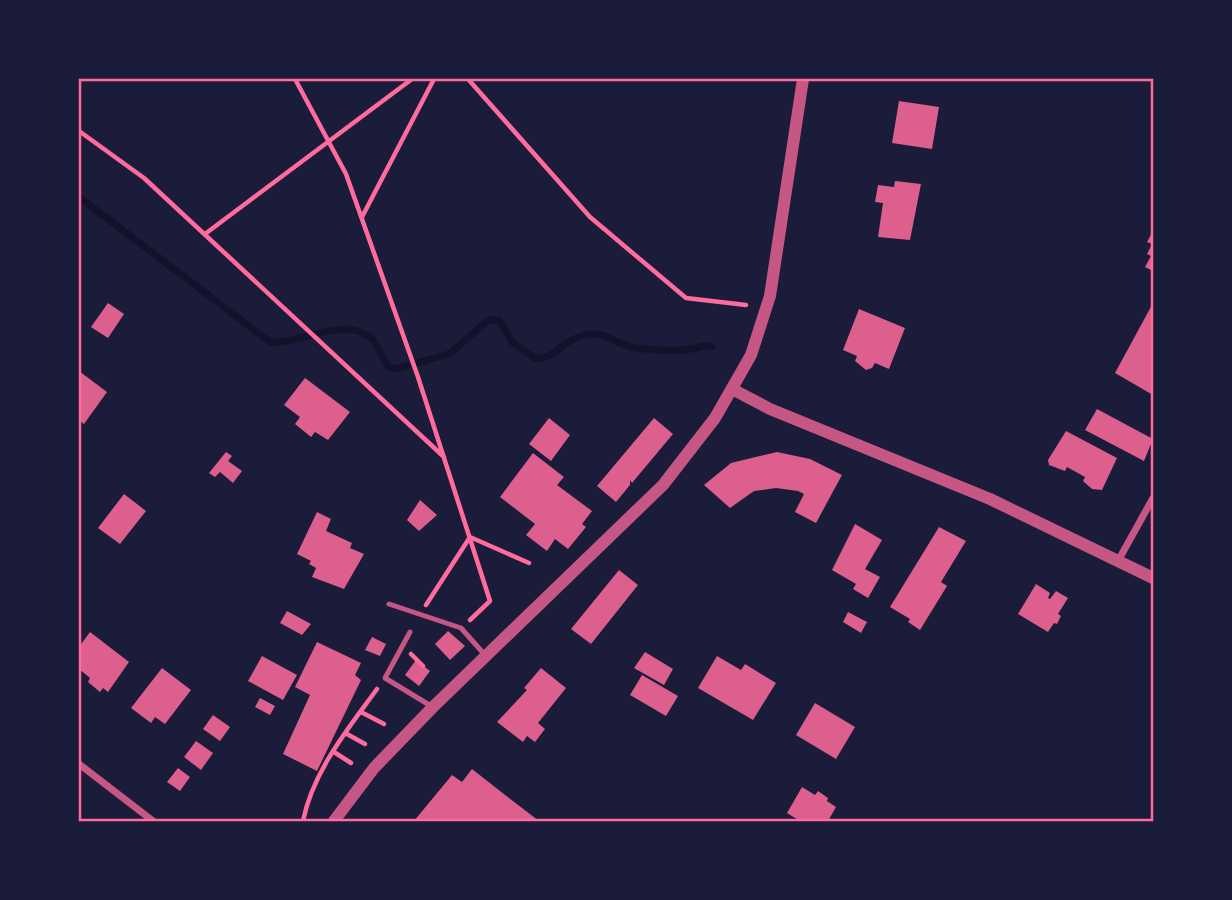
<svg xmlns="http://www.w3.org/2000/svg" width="1232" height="900" viewBox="0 0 1232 900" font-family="'Varela Round',sans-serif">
	<rect width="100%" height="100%" fill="#1b1b3a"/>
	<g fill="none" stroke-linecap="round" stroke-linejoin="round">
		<!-- stream -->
		<path stroke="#12122b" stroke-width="7" d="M 79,197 L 270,342 C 300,345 347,314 372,339 C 379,347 382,358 389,367 L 395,369 L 449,354 L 489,320 L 499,320 L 513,343 L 536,359 C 557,357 560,343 579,337 C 607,327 612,345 635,348 C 652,350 674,352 691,349 C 699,348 704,344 712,347"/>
	</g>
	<!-- building -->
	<path fill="#dd5f8e" d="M 899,101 L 939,107 L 932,149 L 892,143 Z
		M 895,181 L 921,184 L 910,240 L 878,237 L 883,203 L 875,202 L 878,185 L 894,187 Z
		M 1153,231 L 1153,271 L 1145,267 L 1151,256 L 1147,254 L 1152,244 L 1147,242 Z
		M 108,303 L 124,314 L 108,338 L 91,327 Z
		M 1153,303 L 1153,395 L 1115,373 Z
		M 859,309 L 905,328 L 889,369 L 875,363 L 872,368 L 866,370 L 855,361 L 857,356 L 843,350 Z
		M 79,371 L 107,392 L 84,424 L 79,420 Z
		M 305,378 L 350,412 L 328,440 L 315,432 L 311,437 L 295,424 L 300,417 L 284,405 Z
		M 1097,409 L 1153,439 L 1144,461 L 1085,430 Z
		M 549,418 L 570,435 L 551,461 L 529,444 Z
		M 654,418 L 673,434 L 632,483 L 630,480 L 630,485 L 616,502 L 597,486 Z
		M 1066,431 L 1117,458 L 1102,490 L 1092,489 L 1083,481 L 1085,477 L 1067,467 L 1065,471 L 1049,465 L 1048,460 Z
		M 226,452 L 232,456 L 228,461 L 242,471 L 233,483 L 220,472 L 215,477 L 209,473 Z
		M 777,452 L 810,459 L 842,475 L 816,523 L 795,512 L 804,494 L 798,491 L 776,488 L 754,491 L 730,508 L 704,485 L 731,463 Z
		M 533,453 L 564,477 L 557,485 L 592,511 L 582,524 L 586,527 L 568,549 L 555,539 L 547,551 L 526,535 L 535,524 L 500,497 Z
		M 124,494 L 146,511 L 120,544 L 98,528 Z
		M 420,500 L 437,515 L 419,531 L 407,520 Z
		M 317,512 L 331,519 L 326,531 L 352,543 L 350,548 L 364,554 L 344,589 L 312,577 L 316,568 L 309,564 L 311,561 L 297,554 Z
		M 855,524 L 882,540 L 865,569 L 880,577 L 868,598 L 853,589 L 856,584 L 832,570 Z
		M 939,527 L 966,541 L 941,582 L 947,586 L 920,630 L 908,622 L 910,619 L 890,607 Z
		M 619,570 L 638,585 L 591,644 L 571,629 Z
		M 1036,584 L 1050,593 L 1048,598 L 1050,599 L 1056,591 L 1068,598 L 1058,614 L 1061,616 L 1057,624 L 1054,623 L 1048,632 L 1018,614 Z
		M 287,611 L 311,624 L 302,635 L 280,623 Z
		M 848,612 L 867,622 L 861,633 L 843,622 Z
		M 448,631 L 465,646 L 450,660 L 435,644 Z
		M 90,632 L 129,662 L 108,692 L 103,688 L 100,692 L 88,682 L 90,678 L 79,669 L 79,647 Z
		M 372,637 L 386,644 L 380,656 L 365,650 Z
		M 317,642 L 361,663 L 355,675 L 361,680 L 317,771 L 283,754 L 310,695 L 295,687 Z
		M 645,652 L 673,669 L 664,685 L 634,668 Z
		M 262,656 L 297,675 L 283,700 L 248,681 Z
		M 717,656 L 741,670 L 745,664 L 776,683 L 753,720 L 698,688 Z
		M 416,660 L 430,671 L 419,686 L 405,675 Z
		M 162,668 L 191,690 L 165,724 L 155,717 L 151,723 L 131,708 Z
		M 541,668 L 566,688 L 538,723 L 545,729 L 535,742 L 527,736 L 523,742 L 497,722 L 527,690 L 524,688 Z
		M 642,675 L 678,696 L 666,716 L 630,695 Z
		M 260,698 L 275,706 L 270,715 L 255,707 Z
		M 815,703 L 855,727 L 836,759 L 796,735 Z
		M 213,715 L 230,727 L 220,741 L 203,729 Z
		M 196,741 L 213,753 L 201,770 L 184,757 Z
		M 178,768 L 190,777 L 180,791 L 167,782 Z
		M 472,769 L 500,791 L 539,821 L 414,821 L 452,775 L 462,782 Z
		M 802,787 L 815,795 L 818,791 L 828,798 L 827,801 L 836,807 L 828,821 L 800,821 L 787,813 Z"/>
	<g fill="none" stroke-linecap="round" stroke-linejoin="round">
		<!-- path -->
		<path stroke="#ff6b9d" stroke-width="4.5" d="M 295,79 L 346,174 L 418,377 L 490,601 L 470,620
			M 468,79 L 590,217 L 686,298 L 746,305
			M 79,131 L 144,178 L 444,457
			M 362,217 L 434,79
			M 205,234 L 412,79
			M 426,605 L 470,537 L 529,563
			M 411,654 L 423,666
			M 361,712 L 384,724
			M 347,734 L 365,744
			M 334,752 L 351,763
			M 303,821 C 313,771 348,729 377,689"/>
		<!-- service -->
		<path stroke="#c65784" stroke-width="5" d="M 389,604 L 461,628 L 485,655
			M 410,632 L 385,678 L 431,706"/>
		<!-- minor -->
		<path stroke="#c65784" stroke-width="7" d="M 1118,561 L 1153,498
			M 79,764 L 153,821"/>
		<!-- tertiary -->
		<path stroke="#c65784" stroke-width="12" d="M 732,389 L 770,409 L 990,499 L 1153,578
			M 334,821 L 374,768 L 433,707 L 663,485 L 715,418 L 751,355 L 770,296 L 803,79"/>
	</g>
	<!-- border -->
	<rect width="1232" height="900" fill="none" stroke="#1b1b3a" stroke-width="161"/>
	<rect x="80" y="80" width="1072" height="740" fill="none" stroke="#ff6b9d" stroke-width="2.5"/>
</svg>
